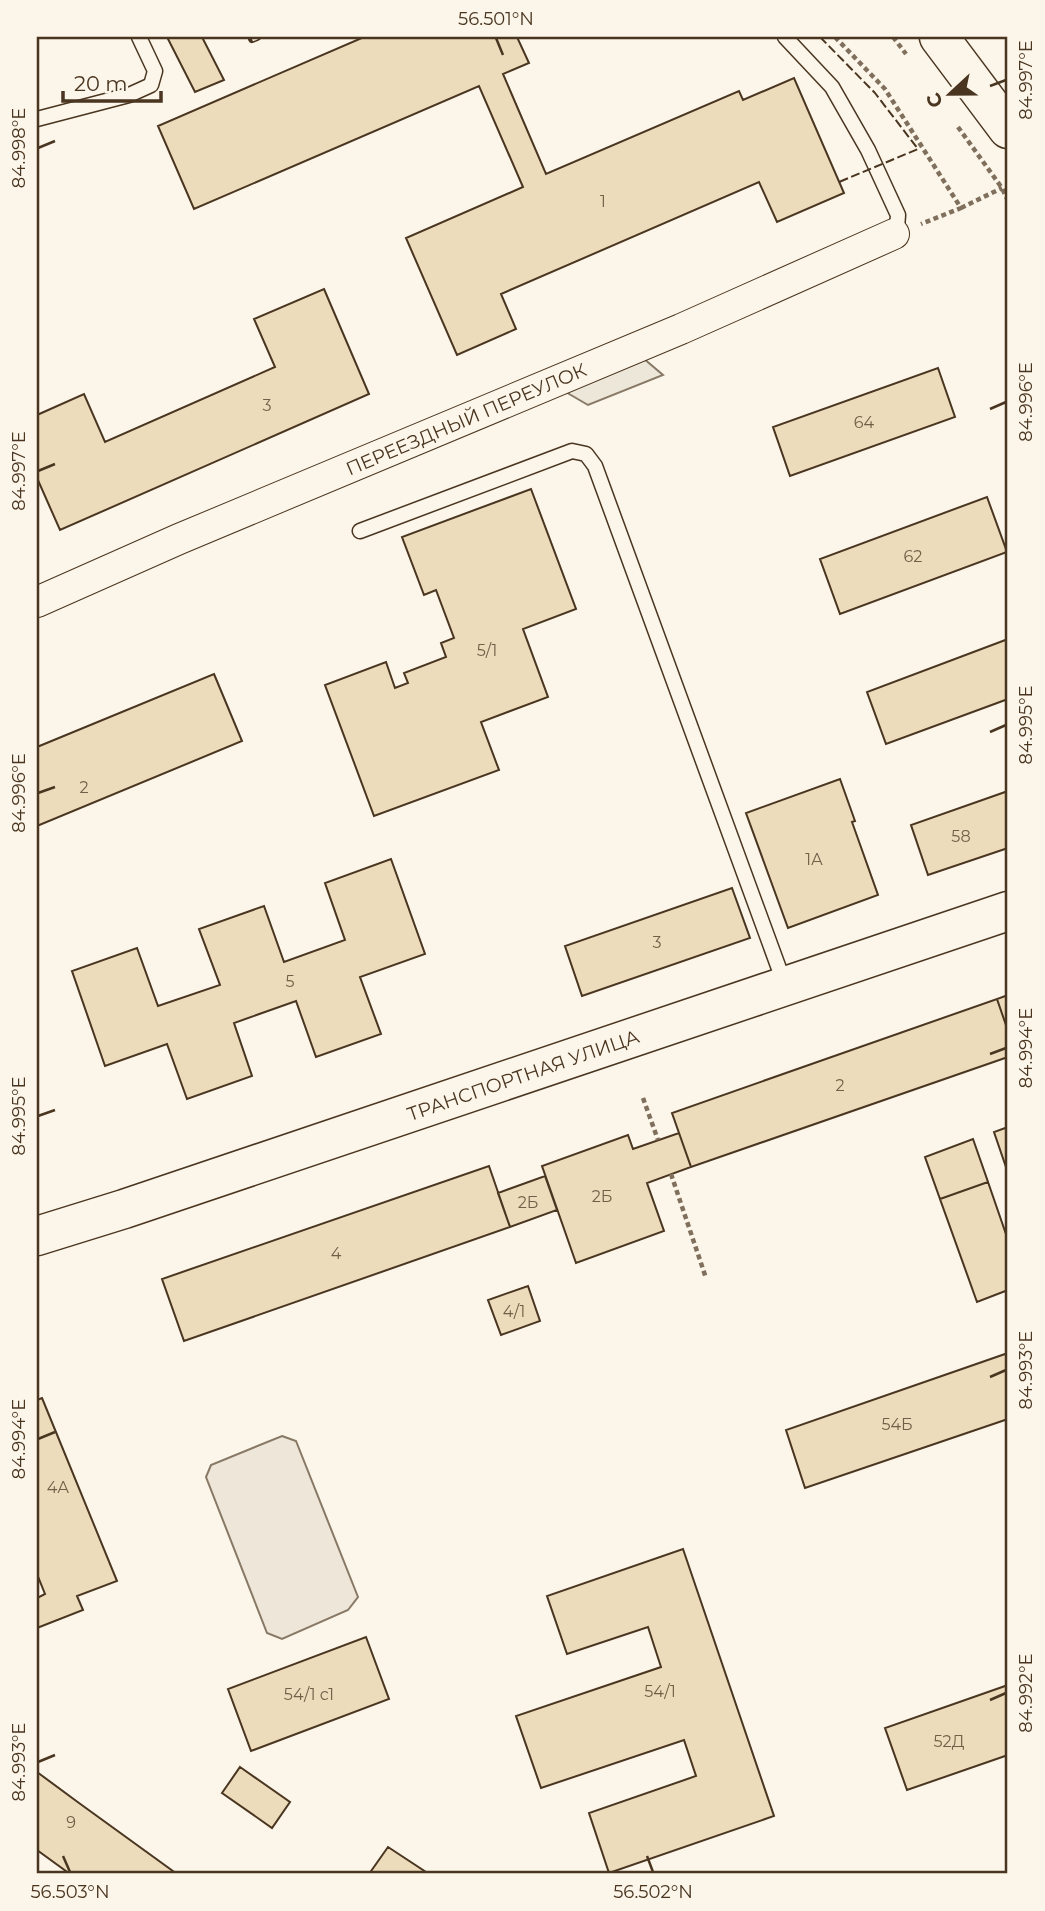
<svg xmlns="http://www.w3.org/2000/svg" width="1045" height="1911" viewBox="0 0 1045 1911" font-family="Montserrat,sans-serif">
	<rect width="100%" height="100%" fill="#fbf6e9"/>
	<!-- green -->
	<path fill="#ede6d9" stroke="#887966" stroke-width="2" d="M 282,1436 L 296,1441 L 358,1597 L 348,1610 L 282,1639 L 267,1633 L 206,1477 L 211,1465 Z"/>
	<!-- parking -->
	<path fill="#ede7d9" stroke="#887966" stroke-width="2" d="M 643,358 L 663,375 L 588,405 L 564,391 Z"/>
	<!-- building -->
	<path fill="#ecdcbc" stroke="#4a3520" stroke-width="2" d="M 167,37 L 202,37 L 224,80 L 195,92 Z
		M 364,37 L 517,37 L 529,63 L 503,74 L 546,174 L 739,91 L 743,100 L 794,78 L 844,193 L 777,222 L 759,182 L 501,294 L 516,329 L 457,355 L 406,238 L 523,187 L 479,86 L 194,209 L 158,126 Z
		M 324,289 L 369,394 L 60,530 L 37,478 L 37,415 L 84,394 L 105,442 L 275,367 L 254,319 Z
		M 938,368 L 955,417 L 790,476 L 773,427 Z
		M 531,489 L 576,609 L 523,629 L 548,697 L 481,722 L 499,770 L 374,816 L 325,685 L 386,662 L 395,688 L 408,683 L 404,673 L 446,657 L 441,643 L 454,638 L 436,590 L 424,595 L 402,537 Z
		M 987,497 L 1007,552 L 840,614 L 820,559 Z
		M 1008,639 L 1008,699 L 886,744 L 867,692 Z
		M 214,674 L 242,741 L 37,826 L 37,747 Z
		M 840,779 L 855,821 L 852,822 L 878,895 L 788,928 L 746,813 Z
		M 1008,791 L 1008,848 L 928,875 L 911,825 Z
		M 391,859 L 425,954 L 360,977 L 381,1034 L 316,1057 L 296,1001 L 234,1023 L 252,1076 L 187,1099 L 167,1044 L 105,1066 L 72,971 L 137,948 L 158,1006 L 220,985 L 199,929 L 264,906 L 284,962 L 345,940 L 325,883 Z
		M 732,888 L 750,938 L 582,996 L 565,946 Z
		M 1008,995 L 1008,1031 L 997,999 Z
		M 997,999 L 1008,1031 L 1008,1057 L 691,1167 L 672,1113 Z
		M 1008,1127 L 1008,1173 L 994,1132 Z
		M 679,1133 L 691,1167 L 647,1183 L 664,1231 L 576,1263 L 542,1166 L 628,1135 L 633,1149 Z
		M 973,1139 L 988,1182 L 940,1199 L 925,1157 Z
		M 489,1166 L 510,1227 L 184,1341 L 162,1279 Z
		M 545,1176 L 557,1210 L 510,1227 L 498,1193 Z
		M 988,1182 L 1008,1240 L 1008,1290 L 977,1302 L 940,1199 Z
		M 528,1286 L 540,1321 L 501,1335 L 488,1300 Z
		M 1008,1353 L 1008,1419 L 805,1488 L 786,1430 Z
		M 42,1398 L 117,1581 L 77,1596 L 83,1610 L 37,1628 L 37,1598 L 45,1594 L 37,1574 L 37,1400 Z
		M 683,1549 L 774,1816 L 609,1873 L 589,1813 L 696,1776 L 684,1740 L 541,1788 L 516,1716 L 661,1667 L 648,1627 L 567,1654 L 547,1596 Z
		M 366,1637 L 389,1699 L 251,1751 L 228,1689 Z
		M 1008,1685 L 1008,1755 L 907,1790 L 885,1728 Z
		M 240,1767 L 290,1802 L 272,1828 L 222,1793 Z
		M 37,1772 L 79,1803 L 177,1874 L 70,1874 L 37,1850 Z
		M 388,1847 L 429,1874 L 369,1874 Z"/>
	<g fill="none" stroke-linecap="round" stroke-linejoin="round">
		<!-- lane casing -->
		<g stroke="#4a3520" stroke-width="17">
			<path id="lane" d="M 785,37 L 832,87 L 868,150 L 898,215 L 897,228 L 894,234
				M 37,119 L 129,95 L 151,85 L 155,71 L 139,37
				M 360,531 L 572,451 L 586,454 L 595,466 L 785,985"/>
		</g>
		<!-- street casing -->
		<g stroke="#4a3520" stroke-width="32">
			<path id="street" d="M 37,602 L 179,539 L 681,329 L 894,234"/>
		</g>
		<!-- secondary casing -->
		<g stroke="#4a3520" stroke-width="41">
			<path id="secondary" d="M 37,1236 L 124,1209 L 1008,911"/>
		</g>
		<!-- primary casing -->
		<g stroke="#4a3520" stroke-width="41">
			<path id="primary" d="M 939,37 L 1008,129"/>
		</g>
		<!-- path -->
		<path stroke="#7f6f5c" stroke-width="4.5" stroke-dasharray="5 3.5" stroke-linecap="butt" d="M 835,37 L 885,89 L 961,208 L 921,224
			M 893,37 L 906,54
			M 958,127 L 1002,188 L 1008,201
			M 961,208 L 1002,188
			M 643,1098 L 658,1140
			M 671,1174 L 706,1278"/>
		<!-- lane -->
		<use href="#lane" stroke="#fbf6e9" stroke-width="14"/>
		<!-- street -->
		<use href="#street" stroke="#fbf6e9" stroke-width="30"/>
		<!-- secondary -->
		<use href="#secondary" stroke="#fbf6e9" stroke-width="38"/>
		<!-- primary -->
		<use href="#primary" stroke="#fbf6e9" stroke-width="38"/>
		<!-- rail casing -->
		<g stroke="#4a3520" stroke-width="8">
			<path id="rail" d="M 252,39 L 257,37"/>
		</g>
		<!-- rail -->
		<use href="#rail" stroke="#fbf6e9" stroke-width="5" stroke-dasharray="16" stroke-linecap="butt"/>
		<!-- fence -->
		<path stroke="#4a3520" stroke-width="2" stroke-dasharray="9 3.5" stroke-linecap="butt" d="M 820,37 L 875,93 L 918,149 L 839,182"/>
	</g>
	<!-- ticks -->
	<path fill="none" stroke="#4a3520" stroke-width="2.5" d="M 496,38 L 503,55M 990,86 L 1006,80M 38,148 L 55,141M 990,409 L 1006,402M 38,471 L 55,464M 990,732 L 1006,725M 38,793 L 55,787M 990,1054 L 1006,1048M 38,1116 L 55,1110M 990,1377 L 1006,1370M 38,1439 L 55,1432M 990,1700 L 1006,1693M 38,1762 L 55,1755M 63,1856 L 70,1872M 647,1856 L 653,1872"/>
	<g text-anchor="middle" stroke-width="5" stroke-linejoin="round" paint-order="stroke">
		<!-- number labels -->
		<g font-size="16" fill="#725f47">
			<text x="603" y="207">1</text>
			<text x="267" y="411">3</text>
			<text x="864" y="428">64</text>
			<text x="913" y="562">62</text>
			<text x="487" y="656">5/1</text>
			<text x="84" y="793">2</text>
			<text x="961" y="842">58</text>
			<text x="814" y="865">1А</text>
			<text x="657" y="948">3</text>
			<text x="290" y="987">5</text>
			<text x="840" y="1091">2</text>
			<text x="602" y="1202">2Б</text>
			<text x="528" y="1208">2Б</text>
			<text x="336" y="1259">4</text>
			<text x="514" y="1317">4/1</text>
			<text x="897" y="1430">54Б</text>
			<text x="58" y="1493">4А</text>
			<text x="660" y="1697">54/1</text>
			<text x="309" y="1700">54/1 с1</text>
			<text x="949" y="1747">52Д</text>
			<text x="71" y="1828">9</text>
		</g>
		<!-- street labels -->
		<g font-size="19" fill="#4a3520" stroke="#fbf6e9">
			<text transform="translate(466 419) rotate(-23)" y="7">ПЕРЕЕЗДНЫЙ ПЕРЕУЛОК</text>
			<text transform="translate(523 1075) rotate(-19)" y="7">ТРАНСПОРТНАЯ УЛИЦА</text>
		</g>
	</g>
	<!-- border -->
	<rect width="1045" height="1911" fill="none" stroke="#fbf6e9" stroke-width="77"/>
	<!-- north arrow -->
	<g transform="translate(950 94) rotate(248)" stroke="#fbf6e9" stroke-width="5" paint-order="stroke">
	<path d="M0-5L12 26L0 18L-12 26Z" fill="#4a3520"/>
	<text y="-10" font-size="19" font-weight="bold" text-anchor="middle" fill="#4a3520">С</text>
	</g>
	<!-- scale -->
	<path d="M63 91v10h98v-10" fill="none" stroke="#4a3520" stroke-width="3.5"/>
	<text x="74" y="91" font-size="21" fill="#4a3520" stroke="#fbf6e9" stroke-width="5" paint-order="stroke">20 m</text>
	<rect x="38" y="38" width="968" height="1834" fill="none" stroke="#4a3520" stroke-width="2.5"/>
	<g font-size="18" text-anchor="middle" fill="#4a3520">
		<text x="496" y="25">56.501°N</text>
		<text transform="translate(1026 80) rotate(-90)" y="6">84.997°E</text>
		<text transform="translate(19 148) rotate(-90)" y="6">84.998°E</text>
		<text transform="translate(1026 402) rotate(-90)" y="6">84.996°E</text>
		<text transform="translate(19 471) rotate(-90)" y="6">84.997°E</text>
		<text transform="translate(1026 725) rotate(-90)" y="6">84.995°E</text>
		<text transform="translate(19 793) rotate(-90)" y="6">84.996°E</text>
		<text transform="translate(1026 1048) rotate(-90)" y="6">84.994°E</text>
		<text transform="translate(19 1116) rotate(-90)" y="6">84.995°E</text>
		<text transform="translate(1026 1370) rotate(-90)" y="6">84.993°E</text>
		<text transform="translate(19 1439) rotate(-90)" y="6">84.994°E</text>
		<text transform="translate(1026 1693) rotate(-90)" y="6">84.992°E</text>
		<text transform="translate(19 1762) rotate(-90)" y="6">84.993°E</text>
		<text x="70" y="1898">56.503°N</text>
		<text x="653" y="1898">56.502°N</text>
	</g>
</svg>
